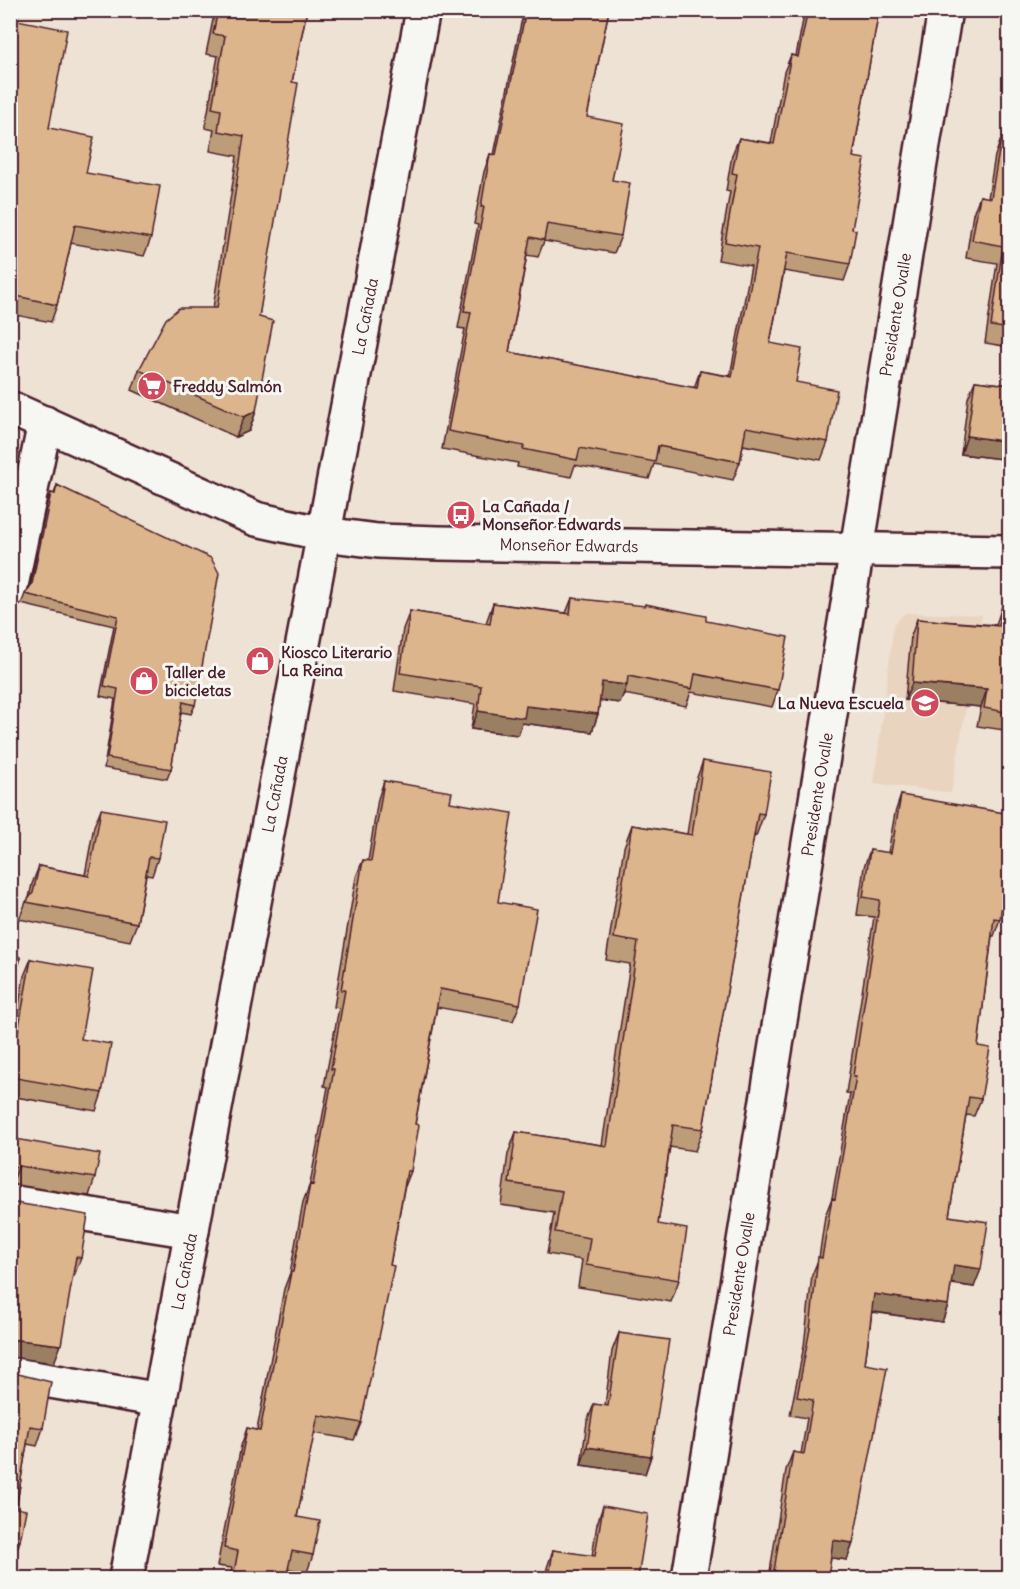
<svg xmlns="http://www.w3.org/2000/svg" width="1020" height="1589" viewBox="0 0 1020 1589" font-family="Delius,sans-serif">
	<rect width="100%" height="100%" fill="#eee2d4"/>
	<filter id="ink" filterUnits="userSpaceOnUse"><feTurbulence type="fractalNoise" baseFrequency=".0167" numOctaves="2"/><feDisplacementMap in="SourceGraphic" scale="12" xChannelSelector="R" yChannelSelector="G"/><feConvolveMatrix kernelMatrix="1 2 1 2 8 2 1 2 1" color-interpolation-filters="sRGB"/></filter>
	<g filter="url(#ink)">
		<!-- built -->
		<path fill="#e9d4bf" d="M 905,613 L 982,615 L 951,793 L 874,783 L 894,624 Z"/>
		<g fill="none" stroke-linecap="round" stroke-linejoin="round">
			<!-- minor casing -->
			<g stroke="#4a1f2b" stroke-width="38">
				<g id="minor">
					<path d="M 10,590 L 45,423"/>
					<path d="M 10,1202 L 192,1231"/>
					<path d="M 10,1374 L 160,1400"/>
					<path id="s1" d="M 689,1578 L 945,10"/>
				</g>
			</g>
			<!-- tertiary casing -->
			<g stroke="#4a1f2b" stroke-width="38">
				<g id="tertiary">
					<path id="s2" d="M 10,408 L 256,519 L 324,534 L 378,541 L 438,543 L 1010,552"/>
					<path id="s3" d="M 126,1578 L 423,10"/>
				</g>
			</g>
			<!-- minor -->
			<use href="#minor" stroke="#f6f6f2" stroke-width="33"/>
			<!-- tertiary -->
			<use href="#tertiary" stroke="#f6f6f2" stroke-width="33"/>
		</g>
		<!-- wall -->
		<path fill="#bd9c79" stroke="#4a1f2b" stroke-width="1.5" d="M 10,10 L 17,20 L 49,128 L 86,173 L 151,238 L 144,256 L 71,243 L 57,305 L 51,322 L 10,314 Z
			M 215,10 L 307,10 L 292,82 L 259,317 L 256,411 L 249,431 L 236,437 L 132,390 L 139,370 L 213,308 L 237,156 L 210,151 L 214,130 L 205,128 L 218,56 L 206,54 Z
			M 525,10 L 609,10 L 587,117 L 612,180 L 621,236 L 614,253 L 544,241 L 538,257 L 527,255 L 509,352 L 694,388 L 700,371 L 730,376 L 751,266 L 718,260 L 730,192 L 726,191 L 732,155 L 739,138 L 771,143 L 784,72 L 791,55 L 796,56 L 805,10 L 879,10 L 853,157 L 852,229 L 850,264 L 844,281 L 784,271 L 770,343 L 796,382 L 828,442 L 821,460 L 743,445 L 740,462 L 733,480 L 654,464 L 649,479 L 575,465 L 571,477 L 517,467 L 518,463 L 442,449 L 465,329 L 458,328 L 478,225 L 474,224 L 484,172 L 490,154 L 494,155 L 521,23 Z
			M 1010,103 L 1010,347 L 985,343 L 997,263 L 966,258 L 973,214 L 980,196 L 988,198 L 995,156 L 1001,139 L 1003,139 Z
			M 975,381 L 1010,385 L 1010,460 L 961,454 L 968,398 Z
			M 57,485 L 195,705 L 191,714 L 181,712 L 171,769 L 167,779 L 104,768 L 115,699 L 100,696 L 114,626 L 21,604 L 25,594 L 30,587 L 47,503 L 51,493 L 54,494 Z
			M 572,598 L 706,621 L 778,690 L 772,707 L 691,692 L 686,706 L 624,694 L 620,703 L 600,700 L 598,714 L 592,732 L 522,723 L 518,735 L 471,729 L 475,704 L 394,691 L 403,629 L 410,611 L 486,623 L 493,603 L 566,613 Z
			M 1002,606 L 1010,608 L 1010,731 L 977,726 L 981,707 L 905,700 L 911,636 L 917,619 L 996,625 Z
			M 703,761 L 764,814 L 756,836 L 754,835 L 703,1129 L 695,1151 L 670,1147 L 658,1224 L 679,1280 L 671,1302 L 578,1287 L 582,1260 L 547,1254 L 554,1213 L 501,1205 L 508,1154 L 516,1132 L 602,1145 L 630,964 L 606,960 L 624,847 L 632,825 L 687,834 L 695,783 Z
			M 384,781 L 450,802 L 498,902 L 520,1004 L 513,1021 L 437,1007 L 415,1124 L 411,1171 L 404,1189 L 361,1423 L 354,1440 L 314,1433 L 297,1517 L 313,1555 L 307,1572 L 288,1569 L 286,1578 L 230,1578 L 232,1568 L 217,1566 L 241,1446 L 247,1428 L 257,1430 L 284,1289 L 290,1273 L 303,1202 L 310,1184 L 328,1087 L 324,1086 L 339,1008 L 334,1007 L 356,877 L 363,860 L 368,861 L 378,799 Z
			M 901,795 L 1000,919 L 994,936 L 992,936 L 978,1046 L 981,1099 L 974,1116 L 966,1115 L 949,1216 L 974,1287 L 951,1284 L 948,1305 L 942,1322 L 872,1312 L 865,1364 L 853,1543 L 847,1560 L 831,1558 L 828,1578 L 769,1578 L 786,1470 L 793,1452 L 801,1454 L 807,1418 L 790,1415 L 804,1346 L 812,1275 L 819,1258 L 825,1216 L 832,1198 L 850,1094 L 846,1093 L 874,917 L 857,915 L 864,867 L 870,850 L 888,853 L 895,813 Z
			M 101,809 L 158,858 L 152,876 L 146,875 L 137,923 L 130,941 L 19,919 L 26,902 L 29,898 L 32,884 L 39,866 L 85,875 L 94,826 Z
			M 31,959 L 81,1039 L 102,1093 L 96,1111 L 10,1096 L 10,1055 L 24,976 Z
			M 10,1138 L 95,1178 L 89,1196 L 10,1184 Z
			M 10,1202 L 81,1258 L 74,1276 L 73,1275 L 54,1363 Z
			M 619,1333 L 651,1456 L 645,1474 L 581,1465 L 587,1422 L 594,1404 L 605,1406 L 612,1351 Z
			M 10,1372 L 43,1428 L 37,1446 L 27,1444 L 16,1508 L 20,1541 L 14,1558 L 10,1558 Z
			M 603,1506 L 638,1578 L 545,1578 L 547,1568 L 553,1550 L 592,1556 L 597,1524 Z"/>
		<!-- shaded-wall -->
		<path fill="#9a7f63" stroke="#4a1f2b" stroke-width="1.5" d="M 256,411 L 249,431 L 236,437 L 244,417 Z
			M 967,436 L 1010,442 L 1010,460 L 961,454 Z
			M 602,682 L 627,685 L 620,703 L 595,700 Z
			M 912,683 L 987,689 L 981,707 L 905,700 Z
			M 526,706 L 598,714 L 592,732 L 522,723 L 518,735 L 471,729 L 478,711 Z
			M 21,958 L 15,976 L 10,981 L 10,971 Z
			M 19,1166 L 12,1183 L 10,1184 L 10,1167 Z
			M 954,1265 L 981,1269 L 974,1287 L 948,1283 Z
			M 874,1294 L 948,1305 L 942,1322 L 868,1311 Z
			M 10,1339 L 61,1345 L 54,1363 L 10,1357 Z
			M 587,1447 L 651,1456 L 645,1474 L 581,1465 Z
			M 833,1540 L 853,1543 L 847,1560 L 827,1557 Z
			M 774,1571 L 816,1577 L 815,1578 L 771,1578 Z"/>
		<!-- building -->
		<path fill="#dcb58d" stroke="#4a1f2b" stroke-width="1.5" d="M 10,10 L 19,10 L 17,20 L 67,30 L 49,128 L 94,137 L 86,173 L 160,186 L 151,238 L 75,225 L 57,305 L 12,295 L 13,290 L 10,289 Z
			M 218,10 L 307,10 L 292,82 L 298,83 L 259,317 L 273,321 L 256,411 L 244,417 L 139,370 L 166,319 L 179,308 L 217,308 L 244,136 L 218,131 L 221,110 L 212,108 L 225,36 L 213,34 Z
			M 526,10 L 609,10 L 587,117 L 624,124 L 612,180 L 630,183 L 621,236 L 547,224 L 544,240 L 530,237 L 509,352 L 697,388 L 700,371 L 732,377 L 758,248 L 725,242 L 737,174 L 732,173 L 739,138 L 774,144 L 791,55 L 798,57 L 808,10 L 879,10 L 853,157 L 865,159 L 852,229 L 856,230 L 850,264 L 787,253 L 770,343 L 802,349 L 796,382 L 837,390 L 828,442 L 746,427 L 740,462 L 658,446 L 655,462 L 580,448 L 577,460 L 523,449 L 524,446 L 448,431 L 471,312 L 464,311 L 484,207 L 481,207 L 490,154 L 496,155 Z
			M 1010,121 L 1010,329 L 991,326 L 1003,246 L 972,240 L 980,196 L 991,198 L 1001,139 L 1006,140 Z
			M 975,381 L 1010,385 L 1010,442 L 967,436 Z
			M 10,477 L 17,479 L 10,509 Z
			M 57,485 L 211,558 L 219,573 L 195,705 L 183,702 L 171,769 L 107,758 L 118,689 L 104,686 L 118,616 L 25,594 L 32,584 L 51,493 L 55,494 Z
			M 572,598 L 645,606 L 645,604 L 706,616 L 706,621 L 788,637 L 778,690 L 695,674 L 692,689 L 628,676 L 627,685 L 602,682 L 598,714 L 526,706 L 524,718 L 478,711 L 481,686 L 400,673 L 410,611 L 490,624 L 493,603 L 570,614 Z
			M 1002,606 L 1010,608 L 1010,713 L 984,708 L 987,689 L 912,683 L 917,619 L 999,626 Z
			M 703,761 L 771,772 L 764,814 L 758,813 L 703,1129 L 673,1125 L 658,1224 L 687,1229 L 679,1280 L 586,1265 L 590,1238 L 555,1232 L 562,1191 L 509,1183 L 516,1132 L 607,1146 L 638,942 L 614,938 L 632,825 L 692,835 Z
			M 384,781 L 452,792 L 450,802 L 512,813 L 498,902 L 537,909 L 520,1004 L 440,989 L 415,1124 L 419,1125 L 411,1171 L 407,1171 L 390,1265 L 394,1266 L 361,1423 L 318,1415 L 297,1517 L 320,1521 L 313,1555 L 292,1551 L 286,1578 L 233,1578 L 238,1551 L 224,1548 L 247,1428 L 260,1431 L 291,1272 L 293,1272 L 310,1184 L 313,1185 L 334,1069 L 331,1069 L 345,990 L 341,990 L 363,860 L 371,861 Z
			M 901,795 L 1010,814 L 1010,850 L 1000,919 L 994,918 L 978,1046 L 990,1048 L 981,1099 L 969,1097 L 949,1216 L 988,1222 L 981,1269 L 954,1265 L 948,1305 L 874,1294 L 865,1364 L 887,1368 L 853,1543 L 833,1540 L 828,1578 L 814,1578 L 816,1577 L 774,1571 L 793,1452 L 804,1454 L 813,1400 L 797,1397 L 810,1329 L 818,1257 L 822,1258 L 832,1198 L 835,1199 L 856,1076 L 853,1076 L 880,900 L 863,897 L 870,850 L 891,853 Z
			M 101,809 L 165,820 L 158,858 L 149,857 L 137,923 L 26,902 L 33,893 L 39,866 L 89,876 Z
			M 10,949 L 21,958 L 10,971 Z
			M 31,959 L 93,970 L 81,1039 L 111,1044 L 102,1093 L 10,1077 Z
			M 10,1138 L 100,1154 L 95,1178 L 19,1166 L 10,1167 Z
			M 10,1202 L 88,1215 L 81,1258 L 76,1257 L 61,1345 L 10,1339 Z
			M 619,1333 L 669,1340 L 651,1456 L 587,1447 L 594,1404 L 608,1406 Z
			M 10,1372 L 51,1382 L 43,1428 L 30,1426 L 16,1508 L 26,1510 L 20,1541 L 10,1539 Z
			M 603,1506 L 648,1514 L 638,1578 L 549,1578 L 553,1550 L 595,1556 Z"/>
	</g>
	<!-- icons -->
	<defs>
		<g id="supermarket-disc" transform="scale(1.5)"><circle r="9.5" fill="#d1495b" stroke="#f6f6f2"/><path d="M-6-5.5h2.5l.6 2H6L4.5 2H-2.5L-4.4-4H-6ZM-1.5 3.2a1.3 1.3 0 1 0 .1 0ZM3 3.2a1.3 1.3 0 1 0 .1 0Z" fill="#fff"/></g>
		<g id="bus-disc" transform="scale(1.5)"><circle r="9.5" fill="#d1495b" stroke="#f6f6f2"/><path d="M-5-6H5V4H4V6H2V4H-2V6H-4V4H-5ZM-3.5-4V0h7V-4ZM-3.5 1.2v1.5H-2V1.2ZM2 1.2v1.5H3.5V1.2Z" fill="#fff"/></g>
		<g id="shop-disc" transform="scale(1.5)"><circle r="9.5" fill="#d1495b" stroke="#f6f6f2"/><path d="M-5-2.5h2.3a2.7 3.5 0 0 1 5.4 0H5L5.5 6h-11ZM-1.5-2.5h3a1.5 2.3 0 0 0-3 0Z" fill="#fff"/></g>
		<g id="school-disc" transform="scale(1.5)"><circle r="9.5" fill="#d1495b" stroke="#f6f6f2"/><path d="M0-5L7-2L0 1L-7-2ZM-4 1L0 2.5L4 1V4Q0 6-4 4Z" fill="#fff"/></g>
	</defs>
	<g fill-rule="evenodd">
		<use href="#supermarket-disc" x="152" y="386"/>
		<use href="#bus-disc" x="461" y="515"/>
		<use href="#shop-disc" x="260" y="661"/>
		<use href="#shop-disc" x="144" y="681"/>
		<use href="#school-disc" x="925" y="703"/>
	</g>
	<g text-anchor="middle" stroke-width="6" stroke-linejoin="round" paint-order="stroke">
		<!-- street labels -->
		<g font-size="16" fill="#4a1f2b" stroke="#f6f6f2">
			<text dy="6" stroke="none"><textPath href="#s1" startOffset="1280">Presidente Ovalle</textPath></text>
			<text dy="6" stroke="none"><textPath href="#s3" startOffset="1284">La Cañada</textPath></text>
			<text dy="6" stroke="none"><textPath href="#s2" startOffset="585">Monseñor Edwards</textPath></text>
			<text dy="6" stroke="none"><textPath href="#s3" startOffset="798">La Cañada</textPath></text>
			<text dy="6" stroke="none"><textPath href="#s1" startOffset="794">Presidente Ovalle</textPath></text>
			<text dy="6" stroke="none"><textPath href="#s3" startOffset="312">La Cañada</textPath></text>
			<text dy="6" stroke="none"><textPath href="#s1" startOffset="308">Presidente Ovalle</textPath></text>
		</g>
		<!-- poi labels -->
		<g font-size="16" font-weight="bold" fill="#4a1f2b" stroke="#f6f6f2" text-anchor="start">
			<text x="173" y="392">Freddy Salmón</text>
			<text x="482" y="512">La Cañada /<tspan x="482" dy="18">Monseñor Edwards</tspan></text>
			<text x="281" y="658">Kiosco Literario<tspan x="281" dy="18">La Reina</tspan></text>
			<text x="165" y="678">Taller de<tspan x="165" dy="18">bicicletas</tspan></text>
			<text x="904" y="709" text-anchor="end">La Nueva Escuela</text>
		</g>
	</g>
	<!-- margin -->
	<rect width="1020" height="1589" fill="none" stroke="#f6f6f2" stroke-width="36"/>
	<rect x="18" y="18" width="984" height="1553" fill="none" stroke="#4a1f2b" stroke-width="2" filter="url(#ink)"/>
</svg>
